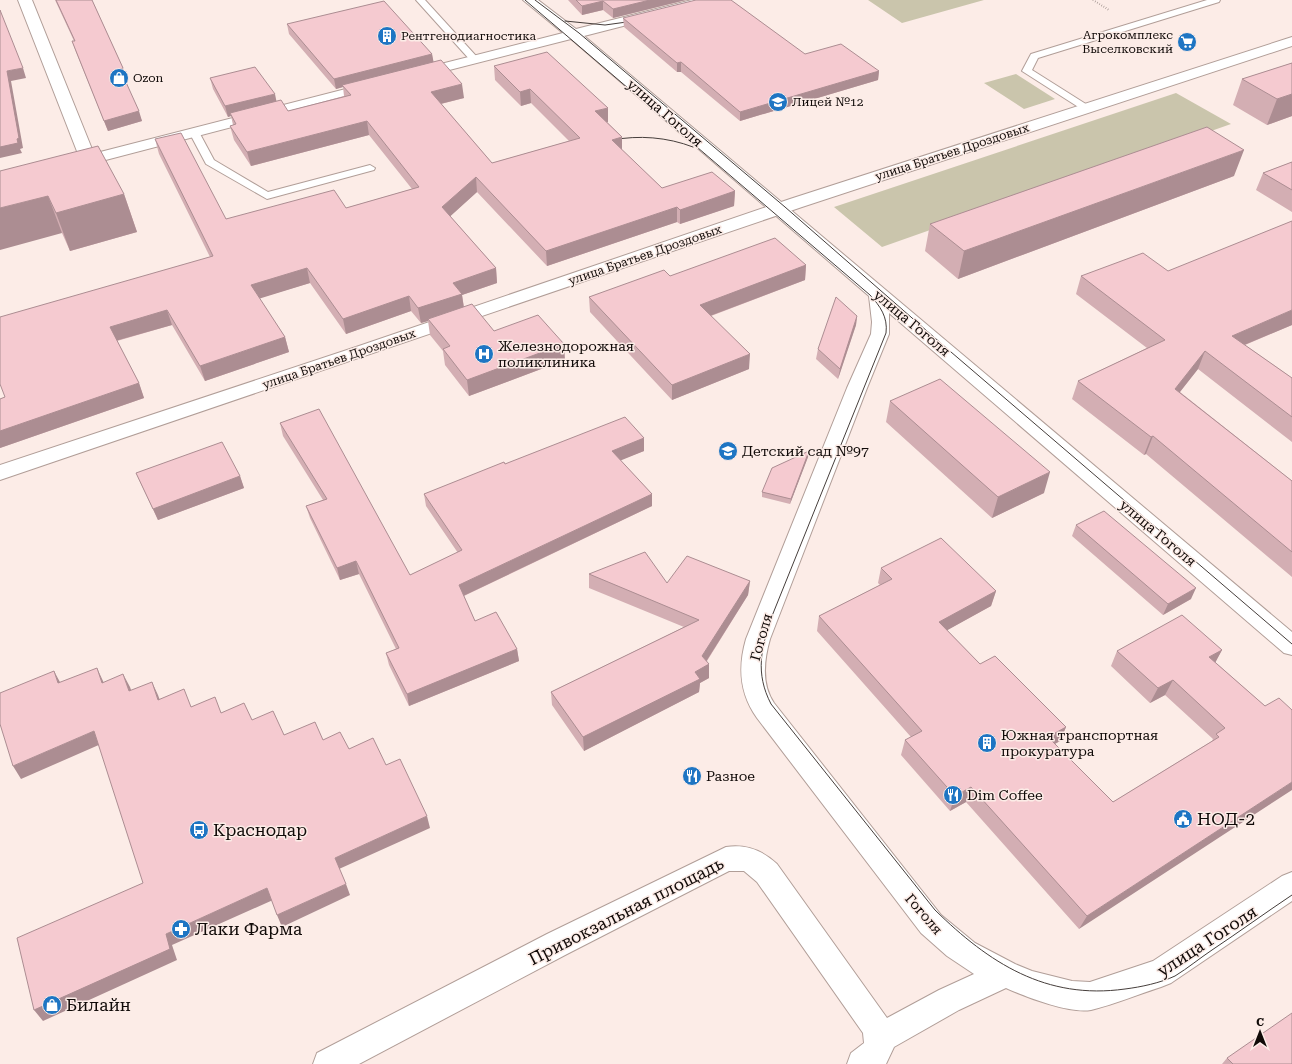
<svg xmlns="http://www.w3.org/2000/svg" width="1292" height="1064" viewBox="0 0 1292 1064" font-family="'Roboto Serif',serif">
	<rect width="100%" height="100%" fill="#fcece7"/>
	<!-- green -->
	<path fill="#cac5ac" d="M 868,0 L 984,0 L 902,23 Z
		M 1016,74 L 1055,99 L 1024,109 L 984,83 Z
		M 1176,93 L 1231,124 L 882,247 L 834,207 Z"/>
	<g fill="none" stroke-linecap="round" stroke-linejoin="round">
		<!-- service casing -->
		<g stroke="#b19e98" stroke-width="2">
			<path id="service" d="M 416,0 L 425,0 L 477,57 L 479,59 L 477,61 L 471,61 Z
				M 1207,0 L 1220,0 L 1219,2 L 1038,58 L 1032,70 L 1089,106 L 1091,108 L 1089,110 L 1083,110 L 1022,71 L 1031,54 Z
				M 194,129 L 199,132 L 214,160 L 268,192 L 370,165 L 375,168 L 374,170 L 267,199 L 206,164 L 189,132 Z"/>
		</g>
		<!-- minor casing -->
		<g stroke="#b19e98" stroke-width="2">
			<path id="minor" d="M 18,0 L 32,0 L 96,159 L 94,162 L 88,164 L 82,162 L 80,159 Z
				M 1292,37 L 1292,46 L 802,207 L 0,480 L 0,465 L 356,347 L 790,199 Z"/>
		</g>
		<!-- tertiary casing -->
		<g stroke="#b19e98" stroke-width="2">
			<path id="tertiary" d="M 523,0 L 538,0 L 576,29 L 692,0 L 715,0 L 713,3 L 584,36 L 1292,632 L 1292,655 L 1284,653 L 889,313 L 889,334 L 867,388 L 770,639 C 764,660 761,684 774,703 L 941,915 L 975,943 L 1015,964 L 1032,971 L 1072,981 L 1090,982 L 1153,961 L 1282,876 L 1292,872 L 1292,901 L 1171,983 L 1161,987 C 1139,994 1113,1005 1091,1010 C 1070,1014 1026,997 1006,988 L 959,1010 L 894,1047 L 886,1064 L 847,1064 L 851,1053 L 864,1043 L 863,1033 L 757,882 L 744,871 L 729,871 L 567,954 L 359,1064 L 313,1064 L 317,1053 L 547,934 L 726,847 C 746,844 762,850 777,864 L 887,1018 L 939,990 L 974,974 L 947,956 L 921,933 L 757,718 C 739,693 738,667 746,639 L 847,388 L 871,334 L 872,322 L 869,296 L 571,39 L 418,78 L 413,77 L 411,74 L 413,71 L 563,33 Z
				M 373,82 L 378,83 L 380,86 L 378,89 L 75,168 L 69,166 L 67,163 L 69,160 Z"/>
		</g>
		<!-- path -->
		<path stroke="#807572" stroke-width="2" stroke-dasharray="0.5 2" stroke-linecap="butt" d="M 1093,0 L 1109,10"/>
		<!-- service -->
		<use href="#service" fill="#fff" fill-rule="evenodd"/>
		<!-- minor -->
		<use href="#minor" fill="#fff" fill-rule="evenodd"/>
		<!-- tertiary -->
		<use href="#tertiary" fill="#fff" fill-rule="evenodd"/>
		<!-- tram -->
		<path stroke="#463e3b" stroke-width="1" d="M 525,0 L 870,295 C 880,306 888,317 886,333 L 772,616 C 761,648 755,673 771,704 L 935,910 C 989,963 1046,1000 1125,989 C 1141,987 1160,983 1175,976 C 1188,968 1200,958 1212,950 C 1239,932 1265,913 1292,895
			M 535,0 L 579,33 L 785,207 L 951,352 L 1292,644
			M 565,21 L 605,25 L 634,21
			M 612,140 C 639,135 667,137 693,147"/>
	</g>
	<!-- wall -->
	<path fill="#d3aeb3" d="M 55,0 L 92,0 L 123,68 L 126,79 L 124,79 L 142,121 L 108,131 L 76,52 L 72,41 L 74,41 Z
		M 568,0 L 686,0 L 613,18 L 603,10 L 582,15 Z
		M 623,18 L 805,54 L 879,71 L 878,80 L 740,121 L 681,72 L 677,72 L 624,27 Z
		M 287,24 L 432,54 L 433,62 L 464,98 L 441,104 L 492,163 L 569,141 L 531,103 L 521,106 L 495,80 L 494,66 L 608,122 L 607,122 L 622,137 L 622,150 L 662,188 L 735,191 L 734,206 L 680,224 L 677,222 L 547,266 L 477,192 L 450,216 L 496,268 L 497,283 L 462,295 L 464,307 L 494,331 L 565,360 L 469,396 L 445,365 L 443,351 L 430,335 L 428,321 L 421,323 L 411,311 L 346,334 L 310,283 L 259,298 L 285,337 L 289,352 L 205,381 L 172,325 L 117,341 L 139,383 L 144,398 L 0,448 L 0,399 L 5,397 L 210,257 L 159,154 L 155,139 L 226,219 L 346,208 L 412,189 L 369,135 L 251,166 L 234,140 L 230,126 L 233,125 L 231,116 L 228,117 L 213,89 L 210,78 L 276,102 L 288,111 L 344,96 L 343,87 L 336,89 L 289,34 Z
		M 1292,63 L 1292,116 L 1267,125 L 1233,105 L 1242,79 Z
		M 1292,162 L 1292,212 L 1256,190 L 1263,173 Z
		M 0,171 L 124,194 L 137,232 L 70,251 L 62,233 Z
		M 1234,176 L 958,279 L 925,251 L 930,224 Z
		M 806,265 L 805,280 L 711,316 L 749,369 L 672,400 L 590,312 L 589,297 L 670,276 Z
		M 1168,271 L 1292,325 L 1245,345 L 1292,378 L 1292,442 L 1198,369 L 1180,392 L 1292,481 L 1292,577 L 1146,454 L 1144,455 L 1072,399 L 1078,381 L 1147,348 L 1076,294 L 1081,276 Z
		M 857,316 L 856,325 L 838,379 L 816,359 L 818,349 Z
		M 890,401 L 1044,493 L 992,518 L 886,422 Z
		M 280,423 L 410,575 L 458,553 L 426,506 L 424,494 L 505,464 L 644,438 L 644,451 L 620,460 L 652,494 L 652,506 L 464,596 L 475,621 L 517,649 L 519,661 L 409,706 L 389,665 L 386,653 L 396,649 L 359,574 L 340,580 L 310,518 L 306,506 L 323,500 L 283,436 Z
		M 809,451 L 808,457 L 790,504 L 762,497 L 762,492 Z
		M 136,473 L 240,476 L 244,488 L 158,520 L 141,484 Z
		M 1076,525 L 1191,599 L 1163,615 L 1072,536 Z
		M 881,568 L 996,591 L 991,606 L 947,630 L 980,664 L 1066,727 L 1060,741 L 1055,744 L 1113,802 L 1212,741 L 1213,739 L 1165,695 L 1150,703 L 1111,666 L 1117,651 L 1222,650 L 1215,662 L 1265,706 L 1079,929 L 966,802 L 950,811 L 901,755 L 905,740 L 911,737 L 817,631 L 819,616 L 880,585 L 878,583 Z
		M 589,574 L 667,583 L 750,581 L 748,595 L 707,661 L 709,678 L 700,683 L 699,692 L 584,751 L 552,705 L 551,692 L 684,627 L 589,588 Z
		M 1227,1058 L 1292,1064 L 1222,1064 Z"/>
	<!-- shaded-wall -->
	<path fill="#ac8d92" d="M 650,0 L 686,0 L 613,18 L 613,9 Z
		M 603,1 L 603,10 L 582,15 L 582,6 Z
		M 432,54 L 434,64 L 342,85 L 343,87 L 336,89 L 334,79 Z
		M 681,62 L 681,72 L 677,72 L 677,63 Z
		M 23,68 L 26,78 L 11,81 L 23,148 L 20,149 L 22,153 L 0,158 L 0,147 L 7,71 Z
		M 123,68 L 126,79 L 123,79 L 120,69 Z
		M 879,71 L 878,80 L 740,121 L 740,112 Z
		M 462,84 L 464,98 L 432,106 L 431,92 Z
		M 530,89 L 531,103 L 521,106 L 520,92 Z
		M 275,94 L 277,104 L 230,113 L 231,116 L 228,117 L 225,106 Z
		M 1292,94 L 1292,116 L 1267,125 L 1277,99 Z
		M 608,108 L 608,122 L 596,125 L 595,111 Z
		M 139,111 L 142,121 L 108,131 L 104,121 Z
		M 367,121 L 369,135 L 251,166 L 247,152 Z
		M 622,137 L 622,151 L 612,140 Z
		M 1244,150 L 1234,176 L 958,279 L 964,251 Z
		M 476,177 L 477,192 L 444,222 L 442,207 Z
		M 735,191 L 734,206 L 680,224 L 680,210 Z
		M 124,194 L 137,232 L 70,251 L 56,213 Z
		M 48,196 L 62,233 L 0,250 L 0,208 Z
		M 677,207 L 677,222 L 547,266 L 546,251 Z
		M 806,265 L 805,280 L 699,320 L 700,305 Z
		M 307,268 L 310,283 L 255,300 L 251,285 Z
		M 496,268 L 497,283 L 462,295 L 464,309 L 428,319 L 428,321 L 421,323 L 418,308 L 453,283 Z
		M 409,296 L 411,311 L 346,334 L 343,319 Z
		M 167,310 L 172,325 L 115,341 L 110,327 Z
		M 1292,310 L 1292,325 L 1225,353 L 1232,336 Z
		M 857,316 L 856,325 L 838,379 L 840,369 Z
		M 285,337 L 289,352 L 205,381 L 200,366 Z
		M 564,344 L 565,360 L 469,396 L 467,380 Z
		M 1205,351 L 1198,369 L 1168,407 L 1175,389 Z
		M 750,354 L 749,369 L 672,400 L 672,385 Z
		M 139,383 L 144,398 L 0,448 L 0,431 Z
		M 1153,436 L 1146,454 L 1144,455 L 1151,437 Z
		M 644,438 L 644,451 L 612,464 L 612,451 Z
		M 809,451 L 808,457 L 790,504 L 791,499 Z
		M 1050,472 L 1044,493 L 992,518 L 998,497 Z
		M 240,476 L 244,488 L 158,520 L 153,509 Z
		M 652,494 L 652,506 L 461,597 L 459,585 Z
		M 356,561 L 359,574 L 340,580 L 337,568 Z
		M 750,581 L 748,595 L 702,668 L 709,664 L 709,678 L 700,683 L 699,692 L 584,751 L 583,737 L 702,656 Z
		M 1196,588 L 1191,599 L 1163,615 L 1168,604 Z
		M 996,591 L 991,606 L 935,637 L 939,622 Z
		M 517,649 L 519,661 L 409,706 L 407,694 Z
		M 1222,650 L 1214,665 L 1209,657 Z
		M 97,668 L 103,681 L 108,695 L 102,683 Z
		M 54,671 L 61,684 L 58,683 Z
		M 123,674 L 130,687 L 136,704 L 129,691 Z
		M 1173,680 L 1165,695 L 1150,703 L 1158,688 Z
		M 152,682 L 158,695 L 164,712 L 158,700 Z
		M 1066,727 L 1060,741 L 1042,751 L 1048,737 Z
		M 94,731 L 101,744 L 21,779 L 13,766 Z
		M 1292,782 L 1292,790 L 1079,929 L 1087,916 Z
		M 971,787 L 966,802 L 950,811 L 955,796 Z
		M 427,816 L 430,828 L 339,869 L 335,858 Z
		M 346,884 L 350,895 L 282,927 L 277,915 Z
		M 267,888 L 273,900 L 172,945 L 177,960 L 43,1021 L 34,1010 L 166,934 Z"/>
	<!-- building -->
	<path fill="#f5cad0" stroke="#ac8d92" d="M 56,0 L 92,0 L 123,68 L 120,69 L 139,111 L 104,121 L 72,41 L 75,41 Z
		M 576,0 L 650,0 L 613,9 L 603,1 L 582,6 Z
		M 696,0 L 731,0 L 805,54 L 841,44 L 879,71 L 740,112 L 681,62 L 677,63 L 623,18 Z
		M 384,1 L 432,54 L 334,79 L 287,24 Z
		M 0,10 L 23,68 L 7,71 L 19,138 L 17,139 L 18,143 L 0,147 Z
		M 547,52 L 608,108 L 595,111 L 622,137 L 612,140 L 662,188 L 712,172 L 735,191 L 680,210 L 677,207 L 546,251 L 476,177 L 442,207 L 496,268 L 453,283 L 462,294 L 418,308 L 409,296 L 343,319 L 307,268 L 251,285 L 285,337 L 200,366 L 167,310 L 110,327 L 139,383 L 0,431 L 0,399 L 5,397 L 0,384 L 0,317 L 213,256 L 155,139 L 181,133 L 226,219 L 334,190 L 346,208 L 419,187 L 367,121 L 247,152 L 230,126 L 236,124 L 230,113 L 281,100 L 288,111 L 351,95 L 342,85 L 441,60 L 462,84 L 431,92 L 492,163 L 580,138 L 530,89 L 520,92 L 494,66 Z
		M 1292,63 L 1292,94 L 1277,99 L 1242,79 Z
		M 255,67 L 275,94 L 225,106 L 210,78 Z
		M 1207,127 L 1244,150 L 964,251 L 930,224 Z
		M 98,146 L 124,194 L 56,213 L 48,196 L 0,208 L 0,171 Z
		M 1292,162 L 1292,190 L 1263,173 Z
		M 1292,221 L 1292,310 L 1232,336 L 1292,378 L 1292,417 L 1205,351 L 1175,389 L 1292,481 L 1292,552 L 1153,436 L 1151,437 L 1078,381 L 1165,340 L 1081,276 L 1143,253 L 1168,271 Z
		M 775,238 L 806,265 L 700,305 L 750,354 L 672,385 L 589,297 L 664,270 L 670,276 Z
		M 836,297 L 857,316 L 840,369 L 818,349 Z
		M 472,304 L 494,331 L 538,315 L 564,344 L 467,380 L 443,349 L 450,346 L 428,319 Z
		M 940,379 L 1050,472 L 998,497 L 890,401 Z
		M 319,409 L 410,575 L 462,550 L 424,494 L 504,462 L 505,464 L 625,417 L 644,438 L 612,451 L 652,494 L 459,585 L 475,621 L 496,612 L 517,649 L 407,694 L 386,653 L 399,648 L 356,561 L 337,568 L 306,506 L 327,499 L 280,423 Z
		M 222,442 L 240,476 L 153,509 L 136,473 Z
		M 809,451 L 791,499 L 762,492 L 772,468 Z
		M 1104,511 L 1196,588 L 1168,604 L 1076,525 Z
		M 941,538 L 996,591 L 939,622 L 980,664 L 995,656 L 1066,727 L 1048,737 L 1113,802 L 1219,737 L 1216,734 L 1225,728 L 1173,680 L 1158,688 L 1117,651 L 1182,615 L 1222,650 L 1209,657 L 1265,706 L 1279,698 L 1292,710 L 1292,782 L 1087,916 L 971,787 L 955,796 L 905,740 L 922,731 L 819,616 L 892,579 L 881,568 Z
		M 645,552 L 667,583 L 687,556 L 750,581 L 702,656 L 709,664 L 695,672 L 700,679 L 583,737 L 551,692 L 699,620 L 589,574 Z
		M 97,668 L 102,683 L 123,674 L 129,691 L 152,682 L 158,700 L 184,689 L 191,707 L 215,697 L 221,713 L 244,703 L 252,720 L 273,711 L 284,735 L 315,722 L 323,740 L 340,732 L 349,749 L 373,738 L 386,765 L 400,759 L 427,816 L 335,858 L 346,884 L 277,915 L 267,888 L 166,934 L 170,949 L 34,1010 L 17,938 L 143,883 L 94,731 L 13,766 L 0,724 L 0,693 L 54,671 L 58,683 Z
		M 1292,1013 L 1292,1064 L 1233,1064 L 1227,1058 Z"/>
	<!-- icons -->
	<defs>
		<g id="building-disc" transform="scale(1)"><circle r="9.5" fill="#1e75c3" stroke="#fcece7"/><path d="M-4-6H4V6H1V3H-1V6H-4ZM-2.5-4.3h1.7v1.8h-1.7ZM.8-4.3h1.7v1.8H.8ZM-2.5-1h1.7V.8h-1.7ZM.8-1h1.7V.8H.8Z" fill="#fff"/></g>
		<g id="supermarket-disc" transform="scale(1)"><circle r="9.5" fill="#1e75c3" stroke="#fcece7"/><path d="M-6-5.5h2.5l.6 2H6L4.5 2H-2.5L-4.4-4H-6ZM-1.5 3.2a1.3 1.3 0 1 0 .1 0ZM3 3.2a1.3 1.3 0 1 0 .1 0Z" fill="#fff"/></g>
		<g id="shop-disc" transform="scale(1)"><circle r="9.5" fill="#1e75c3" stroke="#fcece7"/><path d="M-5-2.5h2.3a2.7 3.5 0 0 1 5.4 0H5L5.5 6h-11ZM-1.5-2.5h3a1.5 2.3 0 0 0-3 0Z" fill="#fff"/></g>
		<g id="school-disc" transform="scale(1)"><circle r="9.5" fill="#1e75c3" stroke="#fcece7"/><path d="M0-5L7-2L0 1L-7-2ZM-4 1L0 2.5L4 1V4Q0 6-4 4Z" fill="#fff"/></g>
		<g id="hospital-disc" transform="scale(1)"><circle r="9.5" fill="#1e75c3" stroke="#fcece7"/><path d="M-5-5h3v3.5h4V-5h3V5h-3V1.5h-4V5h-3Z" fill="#fff"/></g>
		<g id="restaurant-disc" transform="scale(1)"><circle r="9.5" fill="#1e75c3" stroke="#fcece7"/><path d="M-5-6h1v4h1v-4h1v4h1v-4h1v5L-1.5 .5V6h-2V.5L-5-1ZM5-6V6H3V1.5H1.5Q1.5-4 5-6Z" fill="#fff"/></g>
		<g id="civic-disc" transform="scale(1)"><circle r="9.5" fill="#1e75c3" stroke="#fcece7"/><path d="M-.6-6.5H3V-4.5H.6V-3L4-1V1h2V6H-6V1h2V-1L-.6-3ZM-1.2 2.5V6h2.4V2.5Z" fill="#fff"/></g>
		<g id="bus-disc" transform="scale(1)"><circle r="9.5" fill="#1e75c3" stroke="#fcece7"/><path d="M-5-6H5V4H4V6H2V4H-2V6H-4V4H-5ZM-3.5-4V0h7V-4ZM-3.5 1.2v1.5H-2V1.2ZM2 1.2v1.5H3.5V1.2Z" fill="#fff"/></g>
		<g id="pharmacy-disc" transform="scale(1)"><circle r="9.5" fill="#1e75c3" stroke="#fcece7"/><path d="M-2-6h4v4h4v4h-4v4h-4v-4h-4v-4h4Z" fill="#fff"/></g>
	</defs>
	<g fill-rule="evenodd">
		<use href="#building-disc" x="387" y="36"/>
		<use href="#supermarket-disc" x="1187" y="42"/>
		<use href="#shop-disc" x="119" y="78"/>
		<use href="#school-disc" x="778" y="102"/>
		<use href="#hospital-disc" x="484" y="354"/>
		<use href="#school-disc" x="728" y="451"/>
		<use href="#building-disc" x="987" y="743"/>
		<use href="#restaurant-disc" x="692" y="776"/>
		<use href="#restaurant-disc" x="953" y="795"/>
		<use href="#civic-disc" x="1183" y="819"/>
		<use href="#bus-disc" x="199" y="830"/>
		<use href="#pharmacy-disc" x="181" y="929"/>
		<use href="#shop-disc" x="52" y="1005"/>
	</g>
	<g text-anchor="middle" stroke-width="3" stroke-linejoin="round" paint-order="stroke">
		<!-- far-poi labels -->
		<g font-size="12" fill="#100a08" stroke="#fcece7" text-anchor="start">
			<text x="1173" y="39" text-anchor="end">Агрокомплекс<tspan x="1173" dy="14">Выселковский</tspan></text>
			<text x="401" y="40">Рентгенодиагностика</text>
			<text x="133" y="82">Ozon</text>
			<text x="792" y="106">Лицей №12</text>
		</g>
		<!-- far-street labels -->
		<g font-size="12" fill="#100a08" stroke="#fcece7">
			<text transform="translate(952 152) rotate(-18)" y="4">улица Братьев Дроздовых</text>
			<text transform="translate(645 255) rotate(-19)" y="4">улица Братьев Дроздовых</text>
			<text transform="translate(339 359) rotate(-19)" y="4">улица Братьев Дроздовых</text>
		</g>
		<!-- street labels -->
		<g font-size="14" fill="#100a08" stroke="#fcece7">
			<text transform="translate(665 113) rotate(41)" y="5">улица Гоголя</text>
			<text transform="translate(912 323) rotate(40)" y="5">улица Гоголя</text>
			<text transform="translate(1158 533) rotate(40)" y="5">улица Гоголя</text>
			<text transform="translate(761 637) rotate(-74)" y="5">Гоголя</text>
			<text transform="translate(924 914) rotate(49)" y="5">Гоголя</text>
		</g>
		<!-- poi labels -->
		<g font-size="14" fill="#100a08" stroke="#fcece7" text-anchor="start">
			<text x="498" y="351">Железнодорожная<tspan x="498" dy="16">поликлиника</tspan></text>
			<text x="742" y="456">Детский сад №97</text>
			<text x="1001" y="740">Южная транспортная<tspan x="1001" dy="16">прокуратура</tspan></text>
			<text x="706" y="781">Разное</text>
			<text x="967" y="800">Dim Coffee</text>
		</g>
		<!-- near-poi labels -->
		<g font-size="17" fill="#100a08" stroke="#fcece7" text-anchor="start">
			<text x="1197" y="825">НОД-2</text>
			<text x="213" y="836">Краснодар</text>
			<text x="195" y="935">Лаки Фарма</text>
			<text x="66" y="1011">Билайн</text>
		</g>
		<!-- near-street labels -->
		<g font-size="17" fill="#100a08" stroke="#fcece7">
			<text transform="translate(626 911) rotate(-27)" y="6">Привокзальная площадь</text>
			<text transform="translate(1207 941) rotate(-33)" y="6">улица Гоголя</text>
		</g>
	</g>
	<!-- north arrow -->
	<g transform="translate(1260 1032)" stroke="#fcece7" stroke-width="3" paint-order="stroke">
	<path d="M0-3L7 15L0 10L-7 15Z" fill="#100a08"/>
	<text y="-6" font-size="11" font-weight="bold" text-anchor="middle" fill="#100a08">С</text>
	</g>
</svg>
